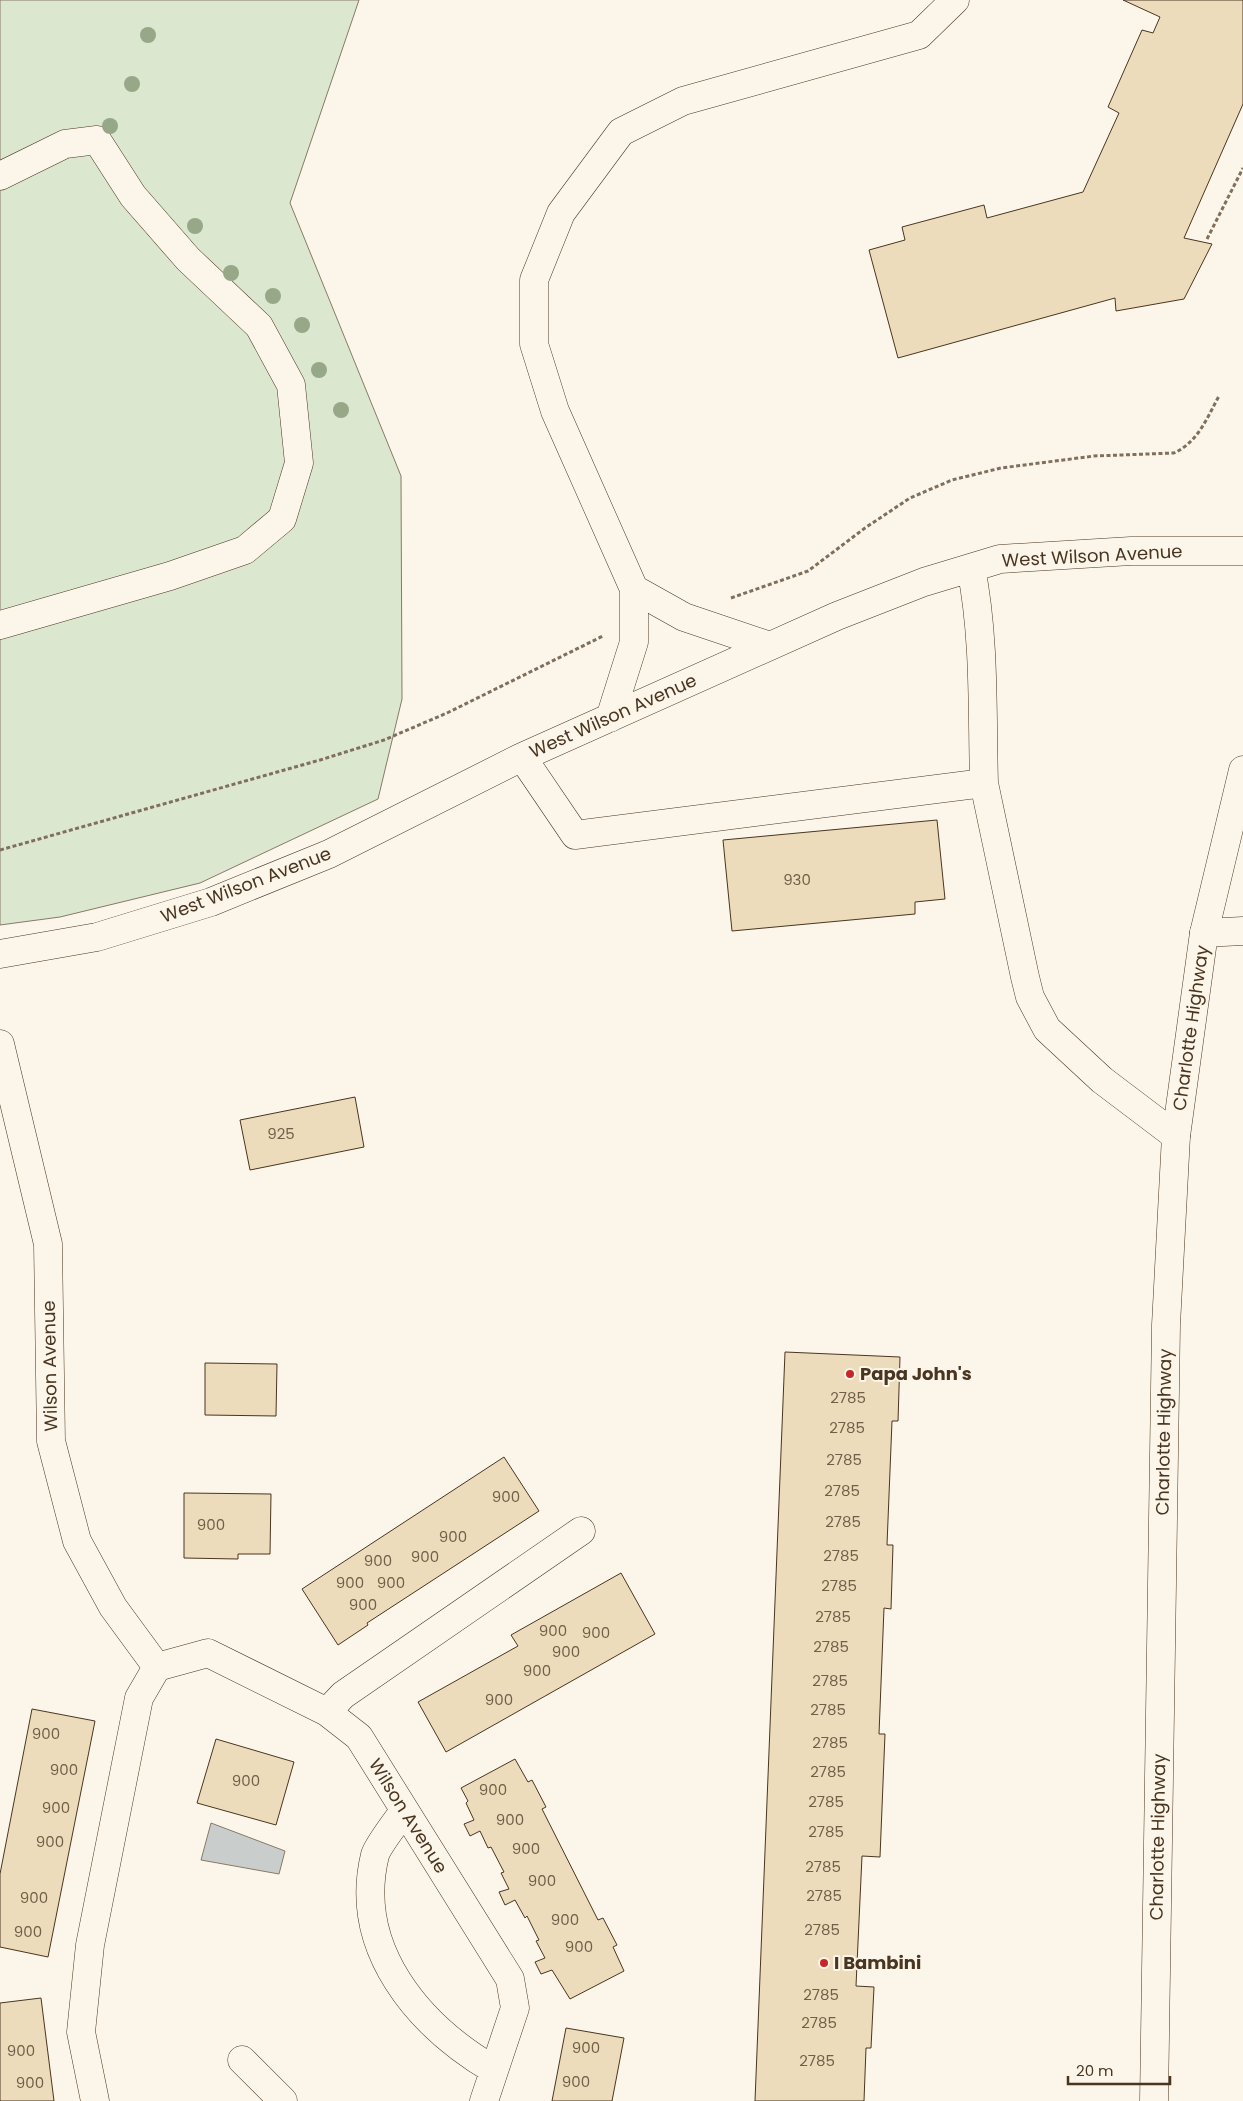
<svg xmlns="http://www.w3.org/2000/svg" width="1243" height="2101" viewBox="0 0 1243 2101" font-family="Poppins,sans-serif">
	<rect width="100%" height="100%" fill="#fbf6e9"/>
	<!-- green -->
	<path fill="#dce7d0" stroke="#887966" d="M 0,0 L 359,0 L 290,203 L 401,476 L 402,699 L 378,799 L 200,883 L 60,917 L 0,925 Z"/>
	<!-- water -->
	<path fill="#c9cecd" stroke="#887966" d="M 211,1823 L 285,1851 L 279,1874 L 201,1860 Z"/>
	<!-- building -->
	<path fill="#ecdcbc" stroke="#4a3520" d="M 1123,0 L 1243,0 L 1243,104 L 1184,238 L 1212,244 L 1184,299 L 1116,311 L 1115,298 L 898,358 L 869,250 L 905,240 L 902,227 L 984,205 L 987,218 L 1083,192 L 1119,113 L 1108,107 L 1142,30 L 1153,33 L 1160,17 Z
		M 937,820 L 945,899 L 915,902 L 915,914 L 732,931 L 723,840 Z
		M 355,1097 L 364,1147 L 250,1170 L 240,1120 Z
		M 785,1352 L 900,1357 L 898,1421 L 892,1421 L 887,1545 L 893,1545 L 891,1609 L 884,1608 L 879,1734 L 885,1734 L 880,1857 L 862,1856 L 856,1986 L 874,1987 L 871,2048 L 866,2048 L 864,2101 L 755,2101 Z
		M 205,1363 L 277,1364 L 276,1416 L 205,1415 Z
		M 504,1457 L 539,1511 L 367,1623 L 368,1625 L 338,1645 L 302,1589 Z
		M 184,1493 L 271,1494 L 270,1554 L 238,1554 L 238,1559 L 184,1558 Z
		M 621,1573 L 655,1634 L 446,1752 L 418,1702 L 518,1646 L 511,1635 Z
		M 32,1709 L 95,1721 L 48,1957 L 0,1947 L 0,1874 Z
		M 216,1739 L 294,1762 L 276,1825 L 197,1803 Z
		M 515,1759 L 528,1782 L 532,1780 L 546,1807 L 542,1809 L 598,1920 L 603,1918 L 617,1945 L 613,1947 L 624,1971 L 570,1999 L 552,1970 L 541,1974 L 535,1962 L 545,1958 L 536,1941 L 539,1940 L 527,1916 L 525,1918 L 515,1900 L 505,1905 L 499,1892 L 509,1889 L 501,1873 L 504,1872 L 491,1847 L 488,1848 L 480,1831 L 470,1836 L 464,1824 L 474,1820 L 466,1803 L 468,1801 L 461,1788 Z
		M 41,1998 L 54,2101 L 0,2101 L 0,2003 Z
		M 566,2028 L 624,2038 L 612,2101 L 552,2101 Z"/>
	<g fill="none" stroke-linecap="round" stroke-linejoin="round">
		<!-- minor casing -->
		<g stroke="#4a3520" stroke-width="29">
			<path id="minor" d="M 0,176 L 65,144 L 97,140 L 133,196 L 188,259 L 259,326 L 291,385 L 299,463 L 282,519 L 245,550 L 170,576 L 0,625
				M 634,589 L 684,617 L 770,646
				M 610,718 L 634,642 L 634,589 L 555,411 L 534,344 L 534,280 L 561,213 L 621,132 L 683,101 L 919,35 L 955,0
				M 522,757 L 575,835 L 984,783 C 982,712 985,638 971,568
				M 984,783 L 1025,977 L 1030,997 L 1047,1029 L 1102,1080 L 1176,1136
				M 1204,933 L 1243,931
				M 0,954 L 97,937 L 211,902 L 329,854 L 522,757 L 837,616 L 924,582 L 1000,559 L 1131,551 L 1243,551
				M 0,1044 L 48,1244 L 51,1441 L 77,1541 L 113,1607 L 157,1667
				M 327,1712 L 343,1695 L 581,1531
				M 404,1811 C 397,1821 378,1845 375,1855 C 352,1949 419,2026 494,2070
				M 242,2060 L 283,2101
				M 95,2101 L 81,2032 L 90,1945 L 139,1698 L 157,1667 L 208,1653 L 327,1712 L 359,1737 L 510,1979 L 515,2008 L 484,2101"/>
		</g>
		<!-- major casing -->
		<g stroke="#4a3520" stroke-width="29">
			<path id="major" d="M 1154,2101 L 1166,1325 L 1176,1136 L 1204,933 L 1243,770"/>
		</g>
		<!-- path -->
		<path stroke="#7f6f5c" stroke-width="3" stroke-dasharray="4 2.5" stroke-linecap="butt" d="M 1207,239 L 1243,168
			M 731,598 L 808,571 L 865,528 L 910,498 L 952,480 L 1001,468 L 1094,456 L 1174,453 C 1198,442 1207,418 1219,396
			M 0,850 L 320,760 L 384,740 L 447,713 L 603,636"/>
		<!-- minor -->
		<use href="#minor" stroke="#fbf6e9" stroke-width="28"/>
		<!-- major -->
		<use href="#major" stroke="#fbf6e9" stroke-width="28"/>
	</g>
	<!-- trees -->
	<g fill="#96a887">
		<circle cx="148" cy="35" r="8"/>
		<circle cx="132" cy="84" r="8"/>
		<circle cx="110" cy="126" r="8"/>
		<circle cx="195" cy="226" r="8"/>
		<circle cx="231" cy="273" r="8"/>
		<circle cx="273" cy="296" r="8"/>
		<circle cx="302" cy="325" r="8"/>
		<circle cx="319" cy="370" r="8"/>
		<circle cx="341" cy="410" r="8"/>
	</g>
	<!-- markers -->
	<g fill="#c62828" stroke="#fbf6e9" stroke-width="2">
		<circle cx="850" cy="1374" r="5"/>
		<circle cx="824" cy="1963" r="5"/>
	</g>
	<g text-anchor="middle" stroke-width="4" stroke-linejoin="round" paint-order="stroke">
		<!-- number labels -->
		<g font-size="15" fill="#725f47">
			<text x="797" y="885">930</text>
			<text x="281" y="1139">925</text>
			<text x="848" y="1403">2785</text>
			<text x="847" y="1433">2785</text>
			<text x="844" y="1465">2785</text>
			<text x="842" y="1496">2785</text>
			<text x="506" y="1502">900</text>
			<text x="843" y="1527">2785</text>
			<text x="211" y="1530">900</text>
			<text x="453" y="1542">900</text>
			<text x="841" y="1561">2785</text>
			<text x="425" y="1562">900</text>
			<text x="378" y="1566">900</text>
			<text x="350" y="1588">900</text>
			<text x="391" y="1588">900</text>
			<text x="839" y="1591">2785</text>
			<text x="363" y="1610">900</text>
			<text x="833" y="1622">2785</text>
			<text x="553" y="1636">900</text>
			<text x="596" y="1638">900</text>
			<text x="831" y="1652">2785</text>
			<text x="566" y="1657">900</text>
			<text x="537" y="1676">900</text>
			<text x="830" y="1686">2785</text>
			<text x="499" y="1705">900</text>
			<text x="828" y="1715">2785</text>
			<text x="46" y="1739">900</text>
			<text x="830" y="1748">2785</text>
			<text x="64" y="1775">900</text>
			<text x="828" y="1777">2785</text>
			<text x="246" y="1786">900</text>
			<text x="493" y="1795">900</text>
			<text x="826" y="1807">2785</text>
			<text x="56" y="1813">900</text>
			<text x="510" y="1825">900</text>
			<text x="826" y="1837">2785</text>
			<text x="50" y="1847">900</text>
			<text x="526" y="1854">900</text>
			<text x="823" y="1872">2785</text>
			<text x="542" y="1886">900</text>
			<text x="824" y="1901">2785</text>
			<text x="34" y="1903">900</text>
			<text x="565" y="1925">900</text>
			<text x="822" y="1935">2785</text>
			<text x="28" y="1937">900</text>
			<text x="579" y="1952">900</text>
			<text x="821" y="2000">2785</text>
			<text x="819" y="2028">2785</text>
			<text x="586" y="2053">900</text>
			<text x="21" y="2056">900</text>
			<text x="817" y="2066">2785</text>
			<text x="576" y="2087">900</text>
			<text x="30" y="2088">900</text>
		</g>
		<!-- street labels -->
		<g font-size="18" fill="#4a3520" stroke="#fbf6e9">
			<text transform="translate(1092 556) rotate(-3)" y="6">West Wilson Avenue</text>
			<text transform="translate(613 716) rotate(-24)" y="6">West Wilson Avenue</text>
			<text transform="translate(246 885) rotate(-21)" y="6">West Wilson Avenue</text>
			<text transform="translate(1191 1028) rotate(-82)" y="6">Charlotte Highway</text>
			<text transform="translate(50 1366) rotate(-91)" y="6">Wilson Avenue</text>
			<text transform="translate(1164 1432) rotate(-89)" y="6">Charlotte Highway</text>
			<text transform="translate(408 1816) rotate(58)" y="6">Wilson Avenue</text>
			<text transform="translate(1158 1837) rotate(-89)" y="6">Charlotte Highway</text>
		</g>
		<!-- poi labels -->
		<g font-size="18" font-weight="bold" fill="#4a3520" stroke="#fbf6e9" text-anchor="start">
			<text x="860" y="1380">Papa John's</text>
			<text x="834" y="1969">I Bambini</text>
		</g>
	</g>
	<!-- scale -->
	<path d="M1068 2076v8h102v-8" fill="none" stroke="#4a3520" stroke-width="2.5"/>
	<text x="1076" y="2076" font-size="15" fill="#4a3520" stroke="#fbf6e9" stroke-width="4" paint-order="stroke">20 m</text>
</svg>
